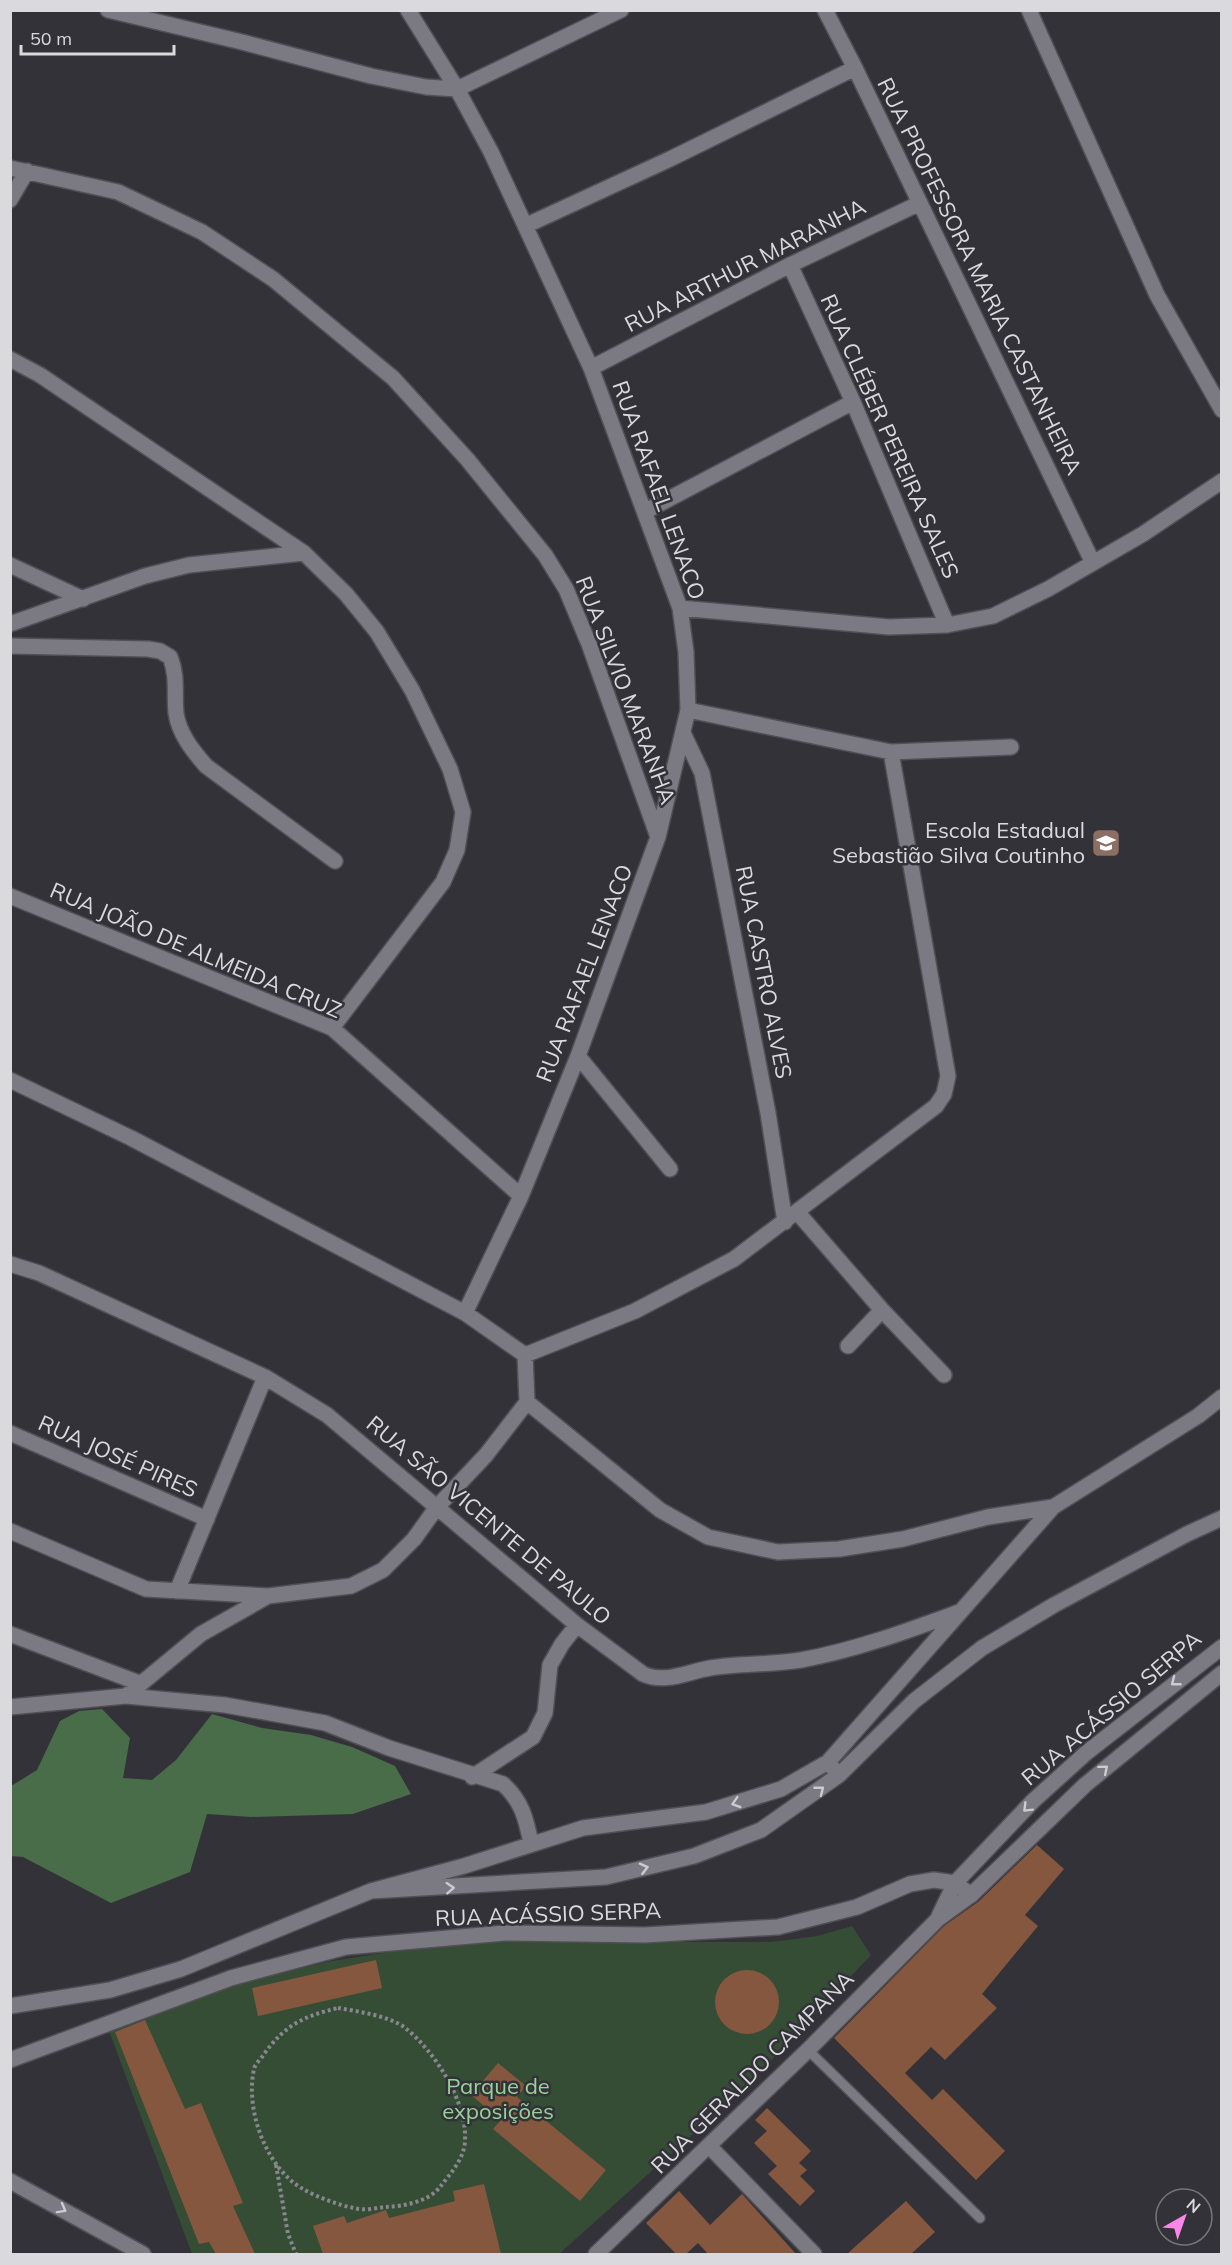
<svg xmlns="http://www.w3.org/2000/svg" width="1232" height="2265" viewBox="0 0 1232 2265" font-family="Mulish,sans-serif">
	<rect width="100%" height="100%" fill="#333239"/>
	<!-- green -->
	<path fill="#344d34" d="M 852,1926 L 871,1955 L 751,2082 L 559,2254 L 192,2254 L 109,2031 L 212,1990 L 332,1961 L 408,1949 L 501,1942 L 772,1942 L 817,1936 Z"/>
	<!-- forest -->
	<path fill="#486d48" d="M 102,1709 L 130,1738 L 123,1778 L 152,1780 L 176,1760 L 212,1714 L 262,1728 L 311,1735 L 352,1747 L 395,1766 L 411,1794 L 353,1814 L 251,1817 L 207,1814 L 190,1872 L 111,1903 L 23,1857 L 10,1856 L 11,1786 L 37,1770 L 60,1721 L 79,1711 Z"/>
	<!-- building -->
	<path fill="#86573f" d="M 1037,1845 L 1064,1869 L 1025,1915 L 1038,1926 L 982,1994 L 997,2008 L 945,2060 L 931,2047 L 905,2073 L 932,2100 L 943,2089 L 1005,2151 L 976,2180 L 834,2038 L 944,1926 L 978,1902 Z
		M 376,1960 L 382,1988 L 258,2016 L 252,1988 Z
		M715 2002a32 32 0 1 1 64 0a32 32 0 1 1-64 0Z
		M 145,2020 L 185,2109 L 201,2103 L 243,2203 L 233,2206 L 255,2254 L 216,2254 L 209,2242 L 199,2244 L 115,2032 Z
		M 498,2063 L 526,2086 L 517,2097 L 606,2170 L 580,2201 L 493,2129 L 501,2120 L 471,2095 Z
		M 767,2108 L 811,2151 L 799,2163 L 807,2170 L 800,2176 L 815,2191 L 800,2206 L 768,2174 L 777,2166 L 754,2143 L 767,2131 L 755,2120 Z
		M 484,2184 L 501,2254 L 323,2254 L 313,2226 L 344,2216 L 347,2223 L 386,2210 L 389,2218 L 455,2201 L 453,2191 Z
		M 679,2191 L 710,2225 L 742,2194 L 796,2254 L 708,2254 L 698,2243 L 686,2254 L 676,2254 L 646,2223 Z
		M 906,2201 L 935,2232 L 911,2254 L 847,2254 Z"/>
	<g fill="none" stroke-linecap="round" stroke-linejoin="round">
		<!-- service casing -->
		<g stroke="#504f55" stroke-width="12">
			<path id="service" d="M 808,2050 L 980,2218"/>
		</g>
		<!-- minor casing -->
		<g stroke="#504f55" stroke-width="18">
			<path id="minor" d="M 108,10 L 242,42 L 371,76 L 426,87 L 457,89 L 621,10
				M 408,10 L 457,89 L 491,152 L 591,368 L 680,608 L 686,652 L 688,710 L 658,837 L 578,1056 L 521,1196 L 465,1313
				M 825,10 L 855,68 L 1093,563
				M 1029,10 L 1157,295 L 1222,410
				M 10,168 L 118,192 L 202,232 L 273,279 L 393,378 L 467,459 L 545,555 L 566,589 L 589,644 L 658,837
				M 10,200 L 27,171
				M 527,225 L 670,159 L 855,68
				M 790,265 L 853,402 L 947,625
				M 10,359 L 40,375 L 304,553 L 346,594 L 377,632 L 412,690 L 450,769 L 463,812 L 457,850 L 443,882 L 332,1028
				M 591,368 L 790,265 L 920,203
				M 646,511 L 853,402
				M 10,565 L 83,599
				M 680,608 L 889,627 L 947,625 L 993,616 L 1048,589 L 1143,534 L 1222,481
				M 10,624 L 145,576 L 189,565 L 304,553
				M 10,646 L 148,649 L 160,651 L 170,657 C 178,676 174,694 176,713 C 179,734 193,751 206,766 L 335,861
				M 688,710 L 891,752 L 1011,747
				M 684,735 L 702,773 L 768,1113 L 785,1222
				M 10,896 L 332,1028 L 521,1196
				M 578,1056 L 670,1169
				M 10,1080 L 131,1138 L 465,1313 L 525,1355
				M 798,1213 L 882,1310 L 944,1375
				M 10,1264 L 39,1273 L 265,1377 L 327,1415 L 577,1625 L 643,1674 C 665,1684 687,1672 710,1668 C 740,1663 771,1665 801,1660 C 856,1650 907,1631 959,1612
				M 848,1346 L 882,1310
				M 525,1355 L 635,1311 L 734,1259 L 936,1106 L 944,1094 L 948,1076 L 891,752
				M 525,1355 L 527,1402 L 660,1510 L 708,1537 L 778,1552 L 839,1549 L 903,1539 L 988,1517 L 1053,1507
				M 10,1433 L 207,1519
				M 10,1531 L 146,1589 L 268,1596 L 351,1586 L 383,1570 L 414,1539 L 437,1507 L 486,1455 L 527,1402
				M 177,1591 L 265,1377
				M 10,1634 L 139,1683
				M 126,1696 L 201,1634 L 268,1596
				M 10,1707 L 126,1696 L 225,1705 L 325,1723 L 389,1748 L 503,1784 C 522,1801 526,1819 531,1843
				M 833,1768 L 828,1762 L 1053,1507 L 1198,1416 L 1222,1397
				M 472,1777 L 533,1737 L 545,1713 L 550,1665 L 562,1644 L 577,1625
				M 371,1891 L 606,1877 L 694,1856 L 761,1830 L 839,1775 L 914,1701 L 982,1648 L 1054,1605 L 1187,1534 L 1222,1518
				M 10,2006 L 110,1990 L 181,1969 L 371,1891 L 464,1866 L 583,1828 L 706,1812 L 781,1789 L 828,1762
				M 10,2060 L 231,1978 L 346,1947 L 505,1933 L 645,1935 L 778,1927 L 857,1907 L 910,1884 L 934,1880 L 955,1883 L 971,1895
				M 710,2147 L 814,2254
				M 10,2181 L 143,2254"/>
		</g>
		<!-- tertiary casing -->
		<g stroke="#504f55" stroke-width="18">
			<path id="tertiary" d="M 939,1916 L 955,1883 L 1033,1801 L 1086,1753 L 1222,1647
				M 596,2254 L 808,2050 L 938,1919 L 971,1895 L 1085,1785 L 1222,1673"/>
		</g>
		<!-- path -->
		<path stroke="#88878d" stroke-width="4" stroke-dasharray="3 3" stroke-linecap="butt" d="M 338,2008 C 360,2012 386,2015 404,2027 C 434,2050 467,2101 465,2140 C 465,2158 450,2174 440,2187 C 428,2202 404,2206 386,2207 C 376,2208 364,2211 354,2208 C 338,2205 317,2197 303,2189 C 266,2168 245,2110 254,2069 C 255,2064 261,2059 264,2054 C 285,2025 304,2016 338,2008 Z
			M 276,2165 L 288,2234 L 296,2254"/>
		<!-- service -->
		<use href="#service" stroke="#7b7982" stroke-width="9"/>
		<!-- minor -->
		<use href="#minor" stroke="#7b7982" stroke-width="15"/>
		<!-- tertiary -->
		<use href="#tertiary" stroke="#7b7982" stroke-width="15"/>
	</g>
	<!-- one-way arrows -->
	<defs><path id="oneway-chevron" d="M-2-3.5L2.5 0L-2 3.5" fill="none" stroke-width="1.6" stroke-linecap="round" stroke-linejoin="round" transform="scale(1.5)"/></defs>
	<g stroke="#cccbd0">
		<use href="#oneway-chevron" transform="translate(1175 1682) rotate(142)"/>
		<use href="#oneway-chevron" transform="translate(1104 1769) rotate(-40)"/>
		<use href="#oneway-chevron" transform="translate(820 1790) rotate(-38)"/>
		<use href="#oneway-chevron" transform="translate(736 1803) rotate(163)"/>
		<use href="#oneway-chevron" transform="translate(1027 1808) rotate(135)"/>
		<use href="#oneway-chevron" transform="translate(644 1868) rotate(-14)"/>
		<use href="#oneway-chevron" transform="translate(450 1888) rotate(-3)"/>
		<use href="#oneway-chevron" transform="translate(62 2209) rotate(29)"/>
	</g>
	<!-- icons -->
	<defs>
		<g id="school-square" transform="scale(1.5)"><rect x="-9" y="-9" width="18" height="18" rx="4" fill="#8d6e63" stroke="#333239"/><path d="M0-5L7-2L0 1L-7-2ZM-4 1L0 2.5L4 1V4Q0 6-4 4Z" fill="#fff"/></g>
	</defs>
	<g fill-rule="evenodd">
		<use href="#school-square" x="1106" y="843"/>
	</g>
	<g text-anchor="middle" stroke-width="5" stroke-linejoin="round" paint-order="stroke">
		<!-- street labels -->
		<g font-size="22" fill="#dad9de" stroke="#333239">
			<text transform="translate(745 265) rotate(-27)" y="8">RUA ARTHUR MARANHA</text>
			<text transform="translate(980 276) rotate(64)" y="8">RUA PROFESSORA MARIA CASTANHEIRA</text>
			<text transform="translate(890 436) rotate(66)" y="8">RUA CLÉBER PEREIRA SALES</text>
			<text transform="translate(659 490) rotate(70)" y="8">RUA RAFAEL LENACO</text>
			<text transform="translate(626 690) rotate(69)" y="8">RUA SILVIO MARANHA</text>
			<text transform="translate(196 950) rotate(23)" y="8">RUA JOÃO DE ALMEIDA CRUZ</text>
			<text transform="translate(764 972) rotate(79)" y="8">RUA CASTRO ALVES</text>
			<text transform="translate(584 973) rotate(-69)" y="8">RUA RAFAEL LENACO</text>
			<text transform="translate(118 1456) rotate(24)" y="8">RUA JOSÉ PIRES</text>
			<text transform="translate(489 1520) rotate(40)" y="8">RUA SÃO VICENTE DE PAULO</text>
			<text transform="translate(1111 1708) rotate(-40)" y="8">RUA ACÁSSIO SERPA</text>
			<text transform="translate(548 1914) rotate(-2)" y="8">RUA ACÁSSIO SERPA</text>
			<text transform="translate(752 2072) rotate(-45)" y="8">RUA GERALDO CAMPANA</text>
		</g>
		<!-- poi labels -->
		<g font-size="22" fill="#dad9de" stroke="#333239" text-anchor="end">
			<text x="1085" y="838">Escola Estadual<tspan x="1085" dy="25">Sebastião Silva Coutinho</tspan></text>
		</g>
		<!-- park labels -->
		<g font-size="22" fill="#97d297" stroke="#333239">
			<text x="498" y="2094">Parque de<tspan x="498" dy="25">exposições</tspan></text>
		</g>
	</g>
	<!-- border -->
	<rect width="1232" height="2265" fill="none" stroke="#dad9de" stroke-width="24"/>
	<!-- north arrow -->
	<g transform="translate(1184 2217) rotate(40)"><circle r="28" fill="#333239" stroke="#76757b" stroke-width="1.5"/>
	<path d="M0-4.5L10 22L0 15L-10 22Z" fill="#fa87e7"/>
	<text y="-9" font-size="16" font-weight="bold" text-anchor="middle" fill="#dad9de">N</text>
	</g>
	<!-- scale -->
	<path d="M21 45v9h153v-9" fill="none" stroke="#dad9de" stroke-width="3"/>
	<text x="30" y="45" font-size="18" fill="#dad9de" stroke="#333239" stroke-width="4.5" paint-order="stroke">50 m</text>
</svg>
